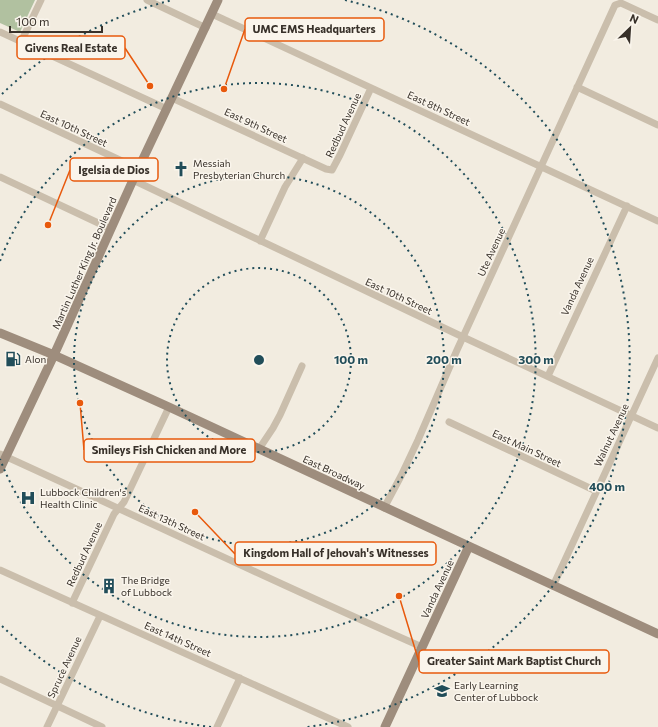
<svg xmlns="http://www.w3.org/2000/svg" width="658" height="727" viewBox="0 0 658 727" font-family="Commissioner,sans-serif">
	<rect width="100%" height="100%" fill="#f2ece0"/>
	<!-- green -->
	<path fill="#b1c1a0" d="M 0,0 L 35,0 L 20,32 L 0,23 Z"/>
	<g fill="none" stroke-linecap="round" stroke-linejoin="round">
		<!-- street -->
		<path stroke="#cabeac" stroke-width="7" d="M 147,0 L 206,28
			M 212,14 L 658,221
			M 0,32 L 167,109
			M 21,42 L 41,0
			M 577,87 L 658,125
			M 172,98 L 326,169 L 332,170 L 340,155 L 371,88
			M 0,104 L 139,169
			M 0,177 L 111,229
			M 133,180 L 463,337 L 658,428
			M 260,241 L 285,187 L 303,158
			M 548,376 L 627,206
			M 449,422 L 596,491
			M 259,449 L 273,428 L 280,415 L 302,366
			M 0,454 C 141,518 280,585 422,647
			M 384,508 L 401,476 L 418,440 L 457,350 L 615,5 L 621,3 L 658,20
			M 0,570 L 348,727
			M 553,586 L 658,358
			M 72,603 L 114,514 L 124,502 L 169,407
			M 0,679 L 102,727
			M 47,727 L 100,616
			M 217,727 L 240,678"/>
		<!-- secondary -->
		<path stroke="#9e8d7d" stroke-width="9" d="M 0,333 L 54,355 L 169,407 L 658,634
			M 0,469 L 54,355 L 133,180 L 218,0
			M 385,727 L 469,546"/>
	</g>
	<!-- distance rings -->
	<g fill="none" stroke="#214d59" stroke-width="2" stroke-dasharray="2 4">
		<circle cx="259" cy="360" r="92"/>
		<circle cx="259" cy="360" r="185"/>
		<path d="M0 261A277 277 0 1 1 0 459"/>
		<path d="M211 727A370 370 0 0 1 2 626M2 94A370 370 0 0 1 173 0M345 0A370 370 0 0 1 307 727"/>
	</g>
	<!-- icons -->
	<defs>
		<g id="church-bare" transform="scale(1.2)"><path d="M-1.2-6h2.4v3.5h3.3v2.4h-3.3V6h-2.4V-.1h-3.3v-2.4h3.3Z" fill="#214d59" stroke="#faf5ec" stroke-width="2.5" paint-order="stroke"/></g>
		<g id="fuel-bare" transform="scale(1.2)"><path d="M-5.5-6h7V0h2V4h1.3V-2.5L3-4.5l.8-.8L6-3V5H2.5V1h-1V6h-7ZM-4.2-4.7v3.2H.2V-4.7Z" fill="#214d59" stroke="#faf5ec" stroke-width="2.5" paint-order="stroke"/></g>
		<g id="hospital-bare" transform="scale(1.2)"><path d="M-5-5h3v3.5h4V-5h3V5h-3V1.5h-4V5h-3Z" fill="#214d59" stroke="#faf5ec" stroke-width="2.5" paint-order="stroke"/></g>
		<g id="building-bare" transform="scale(1.2)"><path d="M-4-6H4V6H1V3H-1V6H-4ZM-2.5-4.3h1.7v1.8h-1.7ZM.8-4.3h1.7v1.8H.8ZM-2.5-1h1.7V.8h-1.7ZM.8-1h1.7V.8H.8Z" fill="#214d59" stroke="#faf5ec" stroke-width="2.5" paint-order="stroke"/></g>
		<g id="school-bare" transform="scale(1.2)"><path d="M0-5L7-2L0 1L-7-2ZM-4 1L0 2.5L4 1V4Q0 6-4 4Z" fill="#214d59" stroke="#faf5ec" stroke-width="2.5" paint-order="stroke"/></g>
	</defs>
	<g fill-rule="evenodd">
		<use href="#church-bare" x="181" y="169"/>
		<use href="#fuel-bare" x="13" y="359"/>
		<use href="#hospital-bare" x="28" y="498"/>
		<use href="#building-bare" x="109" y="586"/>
		<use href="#school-bare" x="442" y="691"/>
	</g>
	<g text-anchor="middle" stroke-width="3" stroke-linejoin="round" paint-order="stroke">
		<!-- street labels -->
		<g font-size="10" fill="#38312a" stroke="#faf5ec">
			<text transform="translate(439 108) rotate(25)" y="4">East 8th Street</text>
			<text transform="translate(256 125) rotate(25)" y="4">East 9th Street</text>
			<text transform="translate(343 125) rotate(-65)" y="4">Redbud Avenue</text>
			<text transform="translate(74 128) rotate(25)" y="4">East 10th Street</text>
			<text transform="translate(491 252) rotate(-65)" y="4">Ute Avenue</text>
			<text transform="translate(84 263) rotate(-66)" y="4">Martin Luther King Jr. Boulevard</text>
			<text transform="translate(577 286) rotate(-65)" y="4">Vanda Avenue</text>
			<text transform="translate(399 296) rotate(25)" y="4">East 10th Street</text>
			<text transform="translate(611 435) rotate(-65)" y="4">Walnut Avenue</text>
			<text transform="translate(527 448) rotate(25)" y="4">East Main Street</text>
			<text transform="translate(334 472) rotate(25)" y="4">East Broadway</text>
			<text transform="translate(172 522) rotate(25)" y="4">East 13th Street</text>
			<text transform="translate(84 554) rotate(-65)" y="4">Redbud Avenue</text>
			<text transform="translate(437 589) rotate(-65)" y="4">Vanda Avenue</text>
			<text transform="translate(178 639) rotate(24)" y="4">East 14th Street</text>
			<text transform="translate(64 667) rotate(-65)" y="4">Spruce Avenue</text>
		</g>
		<!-- poi labels -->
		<g font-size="10" fill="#38312a" stroke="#faf5ec" text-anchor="start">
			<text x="193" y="167">Messiah<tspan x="193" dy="12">Presbyterian Church</tspan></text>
			<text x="25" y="363">Alon</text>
			<text x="40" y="496">Lubbock Children's<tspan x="40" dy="12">Health Clinic</tspan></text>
			<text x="121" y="584">The Bridge<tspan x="121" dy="12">of Lubbock</tspan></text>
			<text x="454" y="689">Early Learning<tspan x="454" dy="12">Center of Lubbock</tspan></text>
		</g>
	</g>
	<circle cx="259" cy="360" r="6" fill="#214d59" stroke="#faf5ec" stroke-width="2"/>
	<g font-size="12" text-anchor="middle" font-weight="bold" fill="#214d59" stroke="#faf5ec" stroke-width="3" stroke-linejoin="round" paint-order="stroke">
		<text x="351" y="364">100 m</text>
		<text x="444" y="364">200 m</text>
		<text x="536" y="364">300 m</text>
		<text x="607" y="491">400 m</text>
	</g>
	<!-- callouts -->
	<path fill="none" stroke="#e8590c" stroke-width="1.5" d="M224 89L245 29M150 86L125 48M48 225L70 170M80 403L84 450M195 512L235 554M399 596L419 662"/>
	<g fill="#e8590c" stroke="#faf5ec" stroke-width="1.5">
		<circle cx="224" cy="89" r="4"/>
		<circle cx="150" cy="86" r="4"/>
		<circle cx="48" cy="225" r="4"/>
		<circle cx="80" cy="403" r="4"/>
		<circle cx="195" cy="512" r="4"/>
		<circle cx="399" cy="596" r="4"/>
	</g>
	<g fill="#faf5ec" stroke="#e8590c" stroke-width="1.5">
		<rect x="245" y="18" width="139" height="23" rx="4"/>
		<rect x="17" y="36" width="108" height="23" rx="4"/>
		<rect x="70" y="158" width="88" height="23" rx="4"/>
		<rect x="84" y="439" width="171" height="23" rx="4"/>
		<rect x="235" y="542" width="201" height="23" rx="4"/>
		<rect x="419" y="650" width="190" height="23" rx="4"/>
	</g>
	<g font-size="11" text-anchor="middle" font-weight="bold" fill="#38312a">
		<text x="314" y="33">UMC EMS Headquarters</text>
		<text x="71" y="52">Givens Real Estate</text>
		<text x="114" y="174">Igelsia de Dios</text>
		<text x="169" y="454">Smileys Fish Chicken and More</text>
		<text x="336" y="557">Kingdom Hall of Jehovah's Witnesses</text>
		<text x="514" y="665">Greater Saint Mark Baptist Church</text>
	</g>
	<!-- north arrow -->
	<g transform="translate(630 28) rotate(25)" stroke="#faf5ec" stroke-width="3" paint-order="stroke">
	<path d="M0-3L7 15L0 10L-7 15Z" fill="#38312a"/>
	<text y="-6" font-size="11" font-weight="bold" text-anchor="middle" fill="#38312a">N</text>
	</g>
	<!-- scale -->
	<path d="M10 26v6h92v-6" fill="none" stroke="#38312a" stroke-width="2"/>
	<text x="16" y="26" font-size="12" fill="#38312a" stroke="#faf5ec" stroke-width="3" paint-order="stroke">100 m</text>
</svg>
